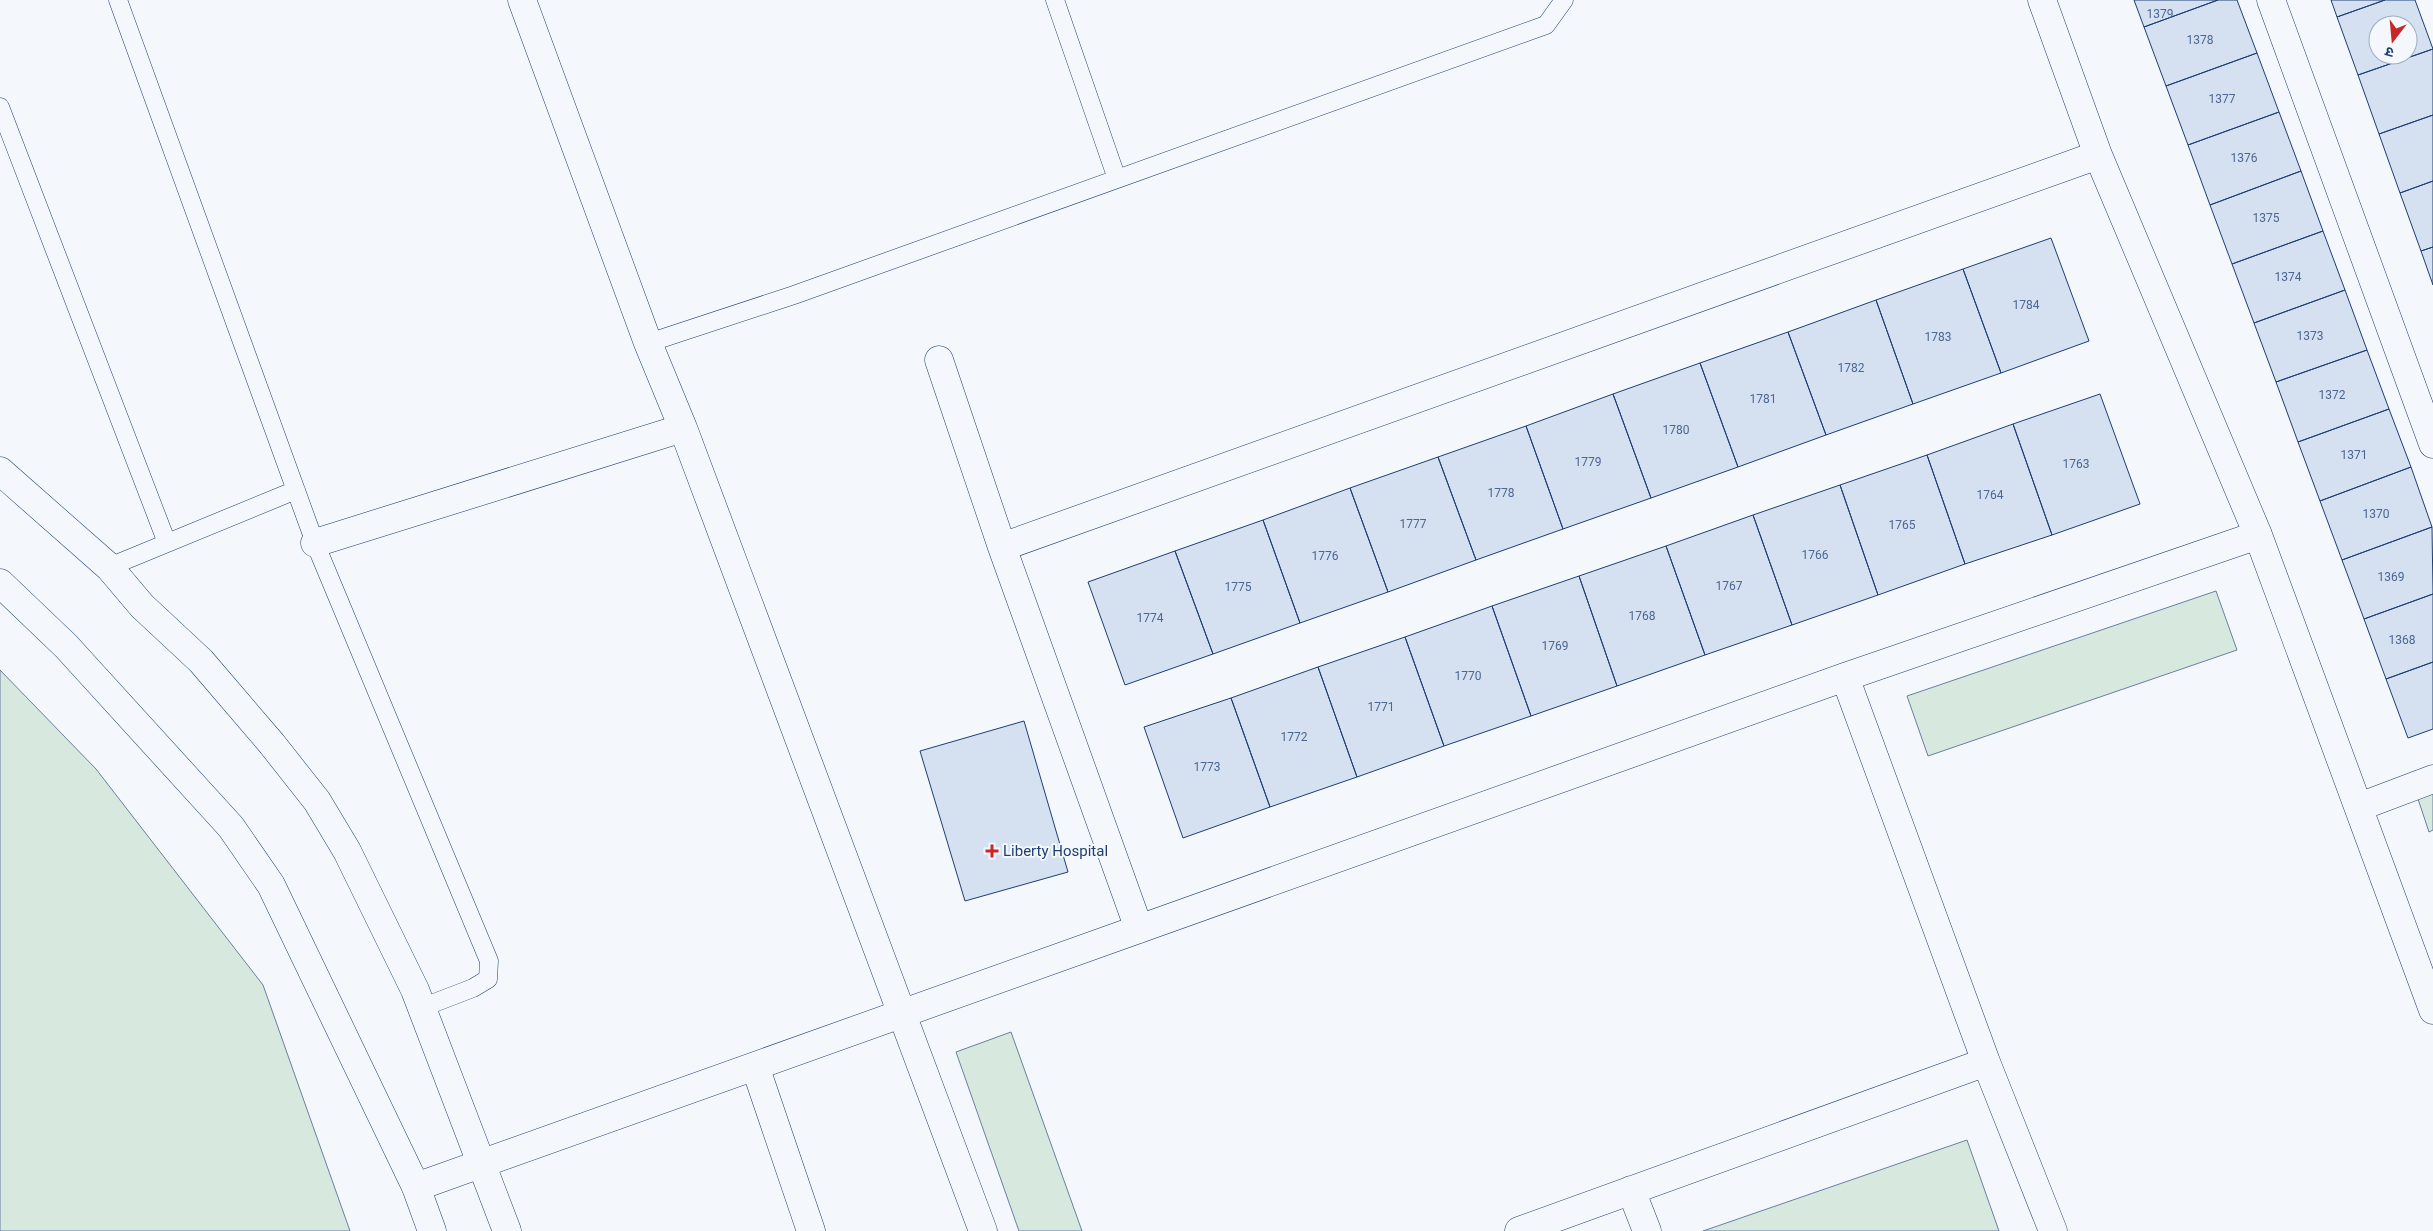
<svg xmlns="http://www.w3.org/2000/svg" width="2433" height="1231" viewBox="0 0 2433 1231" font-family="Roboto,'Noto Sans Devanagari',sans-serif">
	<rect width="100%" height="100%" fill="#f4f7fb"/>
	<!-- green -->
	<path fill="#d7e8df" stroke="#687fa3" d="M 2216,591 L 2237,650 L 1928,756 L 1907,696 Z
		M 0,670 L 96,769 L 263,985 L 350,1231 L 0,1231 Z
		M 2433,778 L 2433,830 L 2429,832 L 2413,784 Z
		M 1011,1032 L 1082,1231 L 1019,1231 L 956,1052 Z
		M 1967,1140 L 1999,1231 L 1703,1231 Z"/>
	<!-- building -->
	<path fill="#d5e0f0" stroke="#1d3f73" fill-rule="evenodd" d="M 2134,0 L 2218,0 L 2144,27 Z
		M 2218,0 L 2237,0 L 2257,53 L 2166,86 L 2144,27 Z
		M 2331,0 L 2385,0 L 2337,17 Z
		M 2385,0 L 2415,0 L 2433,49 L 2358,75 L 2337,17 ZM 2378,25 L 2408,25 L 2408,55 L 2378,55 Z
		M 2433,49 L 2433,115 L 2379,134 L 2358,75 Z
		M 2257,53 L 2279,112 L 2188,145 L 2166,86 Z
		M 2279,112 L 2301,171 L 2210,205 L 2188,145 Z
		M 2433,115 L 2433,181 L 2400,193 L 2379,134 Z
		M 2301,171 L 2323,231 L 2232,264 L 2210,205 Z
		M 2433,181 L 2433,247 L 2421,251 L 2400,193 Z
		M 2323,231 L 2345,290 L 2254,323 L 2232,264 Z
		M 2051,238 L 2089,341 L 2001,373 L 1963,269 Z
		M 2433,247 L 2433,285 L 2421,251 Z
		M 1963,269 L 2001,373 L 1913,404 L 1876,300 Z
		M 2345,290 L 2367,350 L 2276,382 L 2254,323 Z
		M 1876,300 L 1913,404 L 1826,435 L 1788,332 Z
		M 1788,332 L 1826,435 L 1738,467 L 1700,363 Z
		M 2367,350 L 2389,409 L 2298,442 L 2276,382 Z
		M 1700,363 L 1738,467 L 1651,498 L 1613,394 Z
		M 1613,394 L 1651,498 L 1563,529 L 1526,426 Z
		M 2100,394 L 2140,504 L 2052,535 L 2013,424 Z
		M 2389,409 L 2411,467 L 2320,501 L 2298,442 Z
		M 2013,424 L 2052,535 L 1965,564 L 1927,455 Z
		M 1526,426 L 1563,529 L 1476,560 L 1438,457 Z
		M 1927,455 L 1965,564 L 1878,595 L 1840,485 Z
		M 1438,457 L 1476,560 L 1388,592 L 1350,488 Z
		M 2411,467 L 2432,527 L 2342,560 L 2320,501 Z
		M 1840,485 L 1878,595 L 1792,625 L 1753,515 Z
		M 1350,488 L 1388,592 L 1300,623 L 1263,520 Z
		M 1753,515 L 1792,625 L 1705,655 L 1666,546 Z
		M 1263,520 L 1300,623 L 1213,654 L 1175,551 Z
		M 2432,527 L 2433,594 L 2364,619 L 2342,560 Z
		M 1666,546 L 1705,655 L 1617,686 L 1579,576 Z
		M 1175,551 L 1213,654 L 1125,685 L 1088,582 Z
		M 1579,576 L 1617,686 L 1531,716 L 1492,606 Z
		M 2433,594 L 2433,662 L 2386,679 L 2364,619 Z
		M 1492,606 L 1531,716 L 1444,746 L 1405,637 Z
		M 1405,637 L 1444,746 L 1357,777 L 1318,667 Z
		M 2433,662 L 2433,729 L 2408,738 L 2386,679 Z
		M 1318,667 L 1357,777 L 1270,807 L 1231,698 Z
		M 1231,698 L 1270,807 L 1183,838 L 1144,727 Z
		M 1024,721 L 1068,872 L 965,901 L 920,751 Z"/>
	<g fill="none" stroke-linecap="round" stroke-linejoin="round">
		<!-- lane casing -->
		<g stroke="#1d3f73" stroke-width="19">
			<path id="lane" d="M 118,0 L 315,543 L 489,961 L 488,979 L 473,988 L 421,1008
				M 1055,0 L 1117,179
				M 0,107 L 167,543
				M 648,343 L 794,295 L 1546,25 L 1564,0
				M 109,567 L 296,490"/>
		</g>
		<!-- street casing -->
		<g stroke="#1d3f73" stroke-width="29">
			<path id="street" d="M 522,0 L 648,343 L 683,428 L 983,1231
				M 2042,0 L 2098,155 L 2258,535 L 2433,1010
				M 2271,0 L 2433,444
				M 939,360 L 1002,547 L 1139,929
				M 315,543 L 683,428
				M 1002,547 L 2098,155
				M 1845,677 L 1986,1062 L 2053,1231
				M 2359,807 L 2433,779
				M 755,1066 L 811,1231
				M 416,1187 L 1845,677 L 2258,535
				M 1631,1190 L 1647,1231
				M 1519,1231 L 1986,1062"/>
		</g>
		<!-- secondary casing -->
		<g stroke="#1d3f73" stroke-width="29">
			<path id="secondary" d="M 0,471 L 109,567 L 142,606 L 201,661 L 272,744 L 317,801 L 347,851 L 415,990 L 507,1231
				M 0,583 L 66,646 L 231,827 L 271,885 L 416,1187 L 432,1231"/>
		</g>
		<!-- lane -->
		<use href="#lane" stroke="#f4f7fb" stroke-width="18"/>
		<!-- street -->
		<use href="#street" stroke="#f4f7fb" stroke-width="28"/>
		<!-- secondary -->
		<use href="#secondary" stroke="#f4f7fb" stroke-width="28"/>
	</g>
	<!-- markers -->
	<path fill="#c62828" stroke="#f4f7fb" stroke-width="2" d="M989.5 843.5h5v5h5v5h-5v5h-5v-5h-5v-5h5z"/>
	<g text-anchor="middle" stroke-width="4" stroke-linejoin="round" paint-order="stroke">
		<!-- number labels -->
		<g font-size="12" fill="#4b6792">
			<text x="2160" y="18">1379</text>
			<text x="2200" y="44">1378</text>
			<text x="2222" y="103">1377</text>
			<text x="2244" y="162">1376</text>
			<text x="2266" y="222">1375</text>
			<text x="2288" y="281">1374</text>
			<text x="2026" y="309">1784</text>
			<text x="2310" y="340">1373</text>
			<text x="1938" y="341">1783</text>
			<text x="1851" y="372">1782</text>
			<text x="2332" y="399">1372</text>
			<text x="1763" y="403">1781</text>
			<text x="1676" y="434">1780</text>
			<text x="2354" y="459">1371</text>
			<text x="1588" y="466">1779</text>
			<text x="2076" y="468">1763</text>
			<text x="1501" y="497">1778</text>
			<text x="1990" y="499">1764</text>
			<text x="2376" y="518">1370</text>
			<text x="1413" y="528">1777</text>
			<text x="1902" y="529">1765</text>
			<text x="1815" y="559">1766</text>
			<text x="1325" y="560">1776</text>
			<text x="2391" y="581">1369</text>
			<text x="1729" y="590">1767</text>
			<text x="1238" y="591">1775</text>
			<text x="1642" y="620">1768</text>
			<text x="1150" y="622">1774</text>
			<text x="2402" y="644">1368</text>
			<text x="1555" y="650">1769</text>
			<text x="1468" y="680">1770</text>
			<text x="1381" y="711">1771</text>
			<text x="1294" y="741">1772</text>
			<text x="1207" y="771">1773</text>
		</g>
		<!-- poi labels -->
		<g font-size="15" fill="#1d3f73" stroke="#f4f7fb" text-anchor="start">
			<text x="1003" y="856">Liberty Hospital</text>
		</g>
	</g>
	<!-- north arrow -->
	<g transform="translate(2393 40) rotate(196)"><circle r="24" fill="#f4f7fb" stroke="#9eadc5"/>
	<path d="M0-4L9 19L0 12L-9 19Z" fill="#c62828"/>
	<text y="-8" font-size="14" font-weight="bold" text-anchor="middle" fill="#1d3f73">उ</text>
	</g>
</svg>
